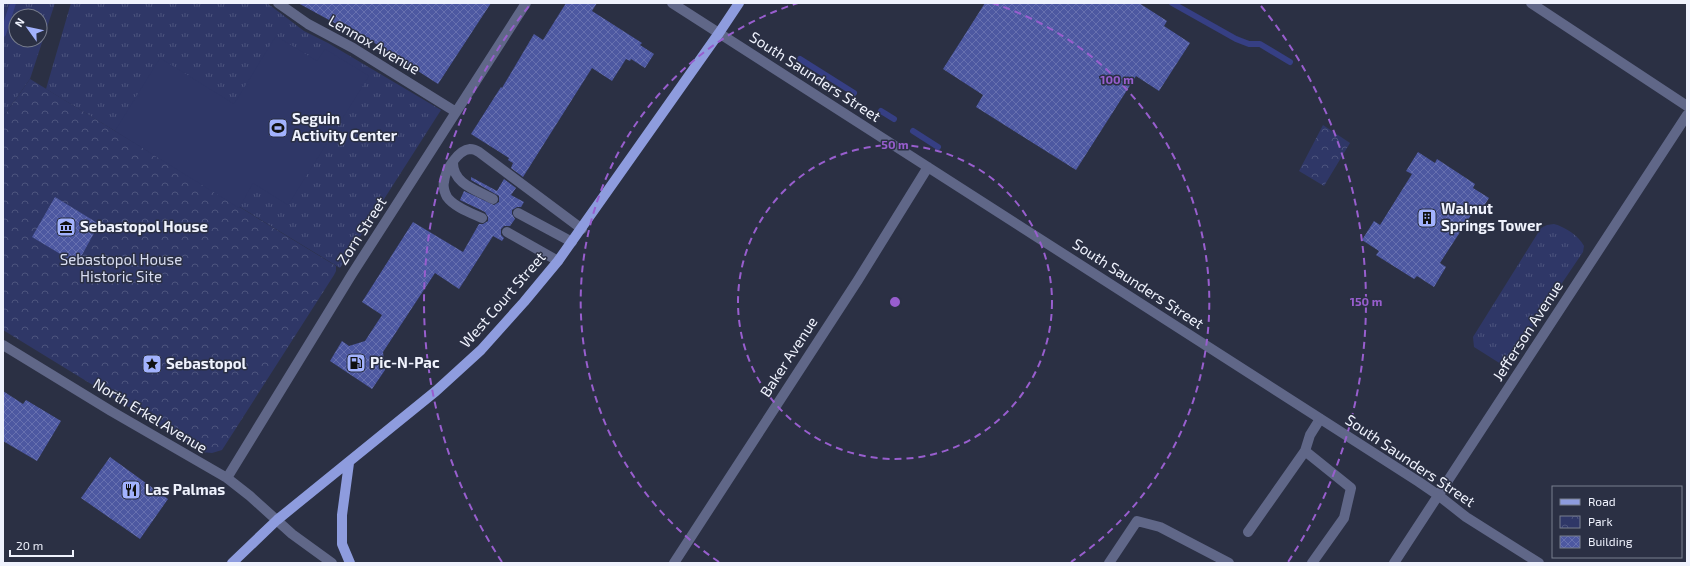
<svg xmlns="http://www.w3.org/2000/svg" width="1690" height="566" viewBox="0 0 1690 566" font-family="'Exo 2',sans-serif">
	<defs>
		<pattern id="grass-tufts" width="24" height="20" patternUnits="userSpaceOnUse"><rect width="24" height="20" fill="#2f3767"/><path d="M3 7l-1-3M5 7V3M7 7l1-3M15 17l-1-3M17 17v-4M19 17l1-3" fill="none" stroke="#4d547e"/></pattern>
		<pattern id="park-crowns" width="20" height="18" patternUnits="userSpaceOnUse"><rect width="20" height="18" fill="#2f3767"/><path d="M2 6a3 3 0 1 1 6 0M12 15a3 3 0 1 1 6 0" fill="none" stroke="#4d547e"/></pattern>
		<pattern id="building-cross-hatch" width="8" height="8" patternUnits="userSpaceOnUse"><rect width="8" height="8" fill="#4d58a1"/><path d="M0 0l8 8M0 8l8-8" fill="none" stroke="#6770af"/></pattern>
	</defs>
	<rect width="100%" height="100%" fill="#2b3044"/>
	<!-- grass -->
	<path fill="url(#grass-tufts)" fill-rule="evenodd" d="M 3,3 L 55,3 L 30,79 L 3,117 ZM 16,16 L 40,16 L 40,40 L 16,40 Z
		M 71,3 L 267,3 L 304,31 L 328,43 L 441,110 L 340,268 L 46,89 Z
		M 1554,224 C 1565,227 1578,235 1584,246 L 1583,252 L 1510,360 L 1501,364 L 1474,347 L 1473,337 L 1541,228 L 1547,225 Z"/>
	<!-- park -->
	<path fill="url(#park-crowns)" d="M 30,79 L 336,266 L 336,271 L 334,275 L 222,450 L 212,453 L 202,452 L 3,330 L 3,117 Z
		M 1323,125 L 1350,143 L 1324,186 L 1299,171 Z"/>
	<!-- garden -->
	<path fill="#2f3767" d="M 276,36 L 317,61 L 325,49 L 369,76 L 288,205 L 253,183 L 239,208 L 115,131 L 160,58 L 234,104 Z"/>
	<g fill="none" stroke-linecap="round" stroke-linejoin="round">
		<!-- stream -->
		<path stroke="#363f84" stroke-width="6" d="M 1172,3 L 1236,39 L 1249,44 L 1260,44 L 1290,62
			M 3,34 L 13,3
			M 800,59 L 854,93
			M 881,111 L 894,119
			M 913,131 L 938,147"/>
	</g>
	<!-- building -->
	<path fill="url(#building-cross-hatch)" d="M 298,3 L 491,3 L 438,84 L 342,22 L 340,26 Z
		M 566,3 L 597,3 L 592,11 L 642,43 L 640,45 L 654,54 L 645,68 L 631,59 L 630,61 L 626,59 L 612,81 L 592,68 L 523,177 L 511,168 L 513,163 L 508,160 L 509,158 L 471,134 L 501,87 L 502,88 L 534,34 L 543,40 Z
		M 985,3 L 1139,3 L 1167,21 L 1164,26 L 1190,43 L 1159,91 L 1136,76 L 1076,170 L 976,107 L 983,95 L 943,69 Z
		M 1418,152 L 1435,163 L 1437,159 L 1475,184 L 1473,188 L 1489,198 L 1478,215 L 1473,212 L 1440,263 L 1446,267 L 1434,287 L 1417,276 L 1414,279 L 1376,255 L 1379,251 L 1362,240 L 1374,221 L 1380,225 L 1412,174 L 1406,171 Z
		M 471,177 L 497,191 L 504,179 L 516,188 L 511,195 L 524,202 L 521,207 L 517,207 L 512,210 L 512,214 L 515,219 L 510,226 L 504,226 L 501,229 L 501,235 L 504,238 L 502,241 L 493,236 L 459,289 L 435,273 L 383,352 L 385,370 L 372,389 L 330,361 L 342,341 L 349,346 L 365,341 L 382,315 L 362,302 L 413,222 L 463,252 L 479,224 L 483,224 L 488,221 L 488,217 L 485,212 L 460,200 L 464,191 L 494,205 L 499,202 L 499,196 L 471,180 Z
		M 55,197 L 99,224 L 77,264 L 32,237 Z
		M 3,391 L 23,404 L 26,400 L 61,421 L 37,461 L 3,441 Z
		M 110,457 L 168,499 L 140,539 L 81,498 Z"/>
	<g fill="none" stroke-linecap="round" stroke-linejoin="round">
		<!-- service -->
		<path stroke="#606788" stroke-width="10" d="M 453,163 C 453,184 477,190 493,199
			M 518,213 L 572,242
			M 482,218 C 471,213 454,207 447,197 C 445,193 443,186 444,182 C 445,170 458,150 470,149 C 473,149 476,150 479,152 L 582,229
			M 507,232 L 558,261
			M 1248,532 L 1305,451
			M 1109,563 L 1137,521 L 1160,527 L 1229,563
			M 1312,563 L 1344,518 L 1351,488 L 1305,451 L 1310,435 L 1320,419"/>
		<!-- minor -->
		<path stroke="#606788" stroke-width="10" d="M 278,3 L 308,24 L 353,48 L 456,112
			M 672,3 L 1419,482 L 1438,495 L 1466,517 L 1539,563
			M 3,345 L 111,411 L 227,478 L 250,496 L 292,534 L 332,563
			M 227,478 L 352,274 L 526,3
			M 674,563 L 858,280 L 928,167
			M 1394,563 L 1687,115"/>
		<!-- tertiary -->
		<path stroke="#606788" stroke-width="10" d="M 1531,3 L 1687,106"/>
		<!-- primary -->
		<path stroke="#8e9cde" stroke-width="10" d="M 349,463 L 342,515 L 342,544 L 350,563
			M 232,563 L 277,520 L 436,391 L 481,350 L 524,302 L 558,261 L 719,33 L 739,3"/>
	</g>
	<!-- distance rings -->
	<g fill="none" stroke="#985ece" stroke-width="2" stroke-dasharray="7 5">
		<circle cx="895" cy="302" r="157"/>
		<path d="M719 562A314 314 0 0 1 798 3M992 3A314 314 0 0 1 1071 562"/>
		<path d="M502 562A471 471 0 0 1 529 6M1261 6A471 471 0 0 1 1288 562"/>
	</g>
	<!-- icons -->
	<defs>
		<g id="stadium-square" transform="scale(1)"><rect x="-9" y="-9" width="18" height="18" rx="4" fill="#a2b2fd" stroke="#2b3044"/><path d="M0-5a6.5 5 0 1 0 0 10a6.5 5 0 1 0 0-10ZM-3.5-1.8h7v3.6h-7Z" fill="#111"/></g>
		<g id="building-square" transform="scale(1)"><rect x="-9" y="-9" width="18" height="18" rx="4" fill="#a2b2fd" stroke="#2b3044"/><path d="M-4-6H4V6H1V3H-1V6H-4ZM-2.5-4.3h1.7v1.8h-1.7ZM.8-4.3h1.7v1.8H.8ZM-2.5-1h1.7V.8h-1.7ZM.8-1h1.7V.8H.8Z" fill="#111"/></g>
		<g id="museum-square" transform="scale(1)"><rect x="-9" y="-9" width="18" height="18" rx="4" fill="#a2b2fd" stroke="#2b3044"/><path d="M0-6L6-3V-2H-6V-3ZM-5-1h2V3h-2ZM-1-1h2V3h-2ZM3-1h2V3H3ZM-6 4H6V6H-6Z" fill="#111"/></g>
		<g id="fuel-square" transform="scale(1)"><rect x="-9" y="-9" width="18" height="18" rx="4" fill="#a2b2fd" stroke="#2b3044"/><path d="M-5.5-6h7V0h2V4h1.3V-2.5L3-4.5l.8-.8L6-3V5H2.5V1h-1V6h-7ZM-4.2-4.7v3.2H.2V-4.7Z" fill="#111"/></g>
		<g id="sight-square" transform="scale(1)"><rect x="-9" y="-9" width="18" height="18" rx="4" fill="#a2b2fd" stroke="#2b3044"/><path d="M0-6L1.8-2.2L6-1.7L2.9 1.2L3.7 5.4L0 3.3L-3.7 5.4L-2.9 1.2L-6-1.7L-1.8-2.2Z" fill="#111"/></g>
		<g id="restaurant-square" transform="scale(1)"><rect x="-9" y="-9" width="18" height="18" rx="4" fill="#a2b2fd" stroke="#2b3044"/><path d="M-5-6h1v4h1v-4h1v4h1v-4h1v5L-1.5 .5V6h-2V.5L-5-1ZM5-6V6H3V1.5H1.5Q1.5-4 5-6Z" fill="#111"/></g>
	</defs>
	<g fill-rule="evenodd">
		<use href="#stadium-square" x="278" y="128"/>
		<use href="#building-square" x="1427" y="218"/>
		<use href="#museum-square" x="66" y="227"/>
		<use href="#fuel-square" x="356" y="363"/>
		<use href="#sight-square" x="152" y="364"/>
		<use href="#restaurant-square" x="131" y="490"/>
	</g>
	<g text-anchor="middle" stroke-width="3" stroke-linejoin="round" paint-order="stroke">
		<!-- street labels -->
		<g font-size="15" fill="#eff2fd" stroke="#2b3044">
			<text transform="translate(374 45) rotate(30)" y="5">Lennox Avenue</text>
			<text transform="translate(815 77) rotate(33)" y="5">South Saunders Street</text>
			<text transform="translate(362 231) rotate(-57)" y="5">Zorn Street</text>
			<text transform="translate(1138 284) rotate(33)" y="5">South Saunders Street</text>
			<text transform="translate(503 300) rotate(-49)" y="5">West Court Street</text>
			<text transform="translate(1528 331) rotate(-57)" y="5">Jefferson Avenue</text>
			<text transform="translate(789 357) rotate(-57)" y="5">Baker Avenue</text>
			<text transform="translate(150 416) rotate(31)" y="5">North Erkel Avenue</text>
			<text transform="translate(1410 461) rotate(34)" y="5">South Saunders Street</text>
		</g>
		<!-- poi labels -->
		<g font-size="15" font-weight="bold" fill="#eff2fd" stroke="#2b3044" text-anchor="start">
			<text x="292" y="124">Seguin<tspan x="292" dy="17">Activity Center</tspan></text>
			<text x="1441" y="214">Walnut<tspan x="1441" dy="17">Springs Tower</tspan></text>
			<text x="80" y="232">Sebastopol House</text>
			<text x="370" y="368">Pic-N-Pac</text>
			<text x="166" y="369">Sebastopol</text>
			<text x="145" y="495">Las Palmas</text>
		</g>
		<!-- park labels -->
		<g font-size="15" fill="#d8ddf2" stroke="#2b3044">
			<text x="121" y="265">Sebastopol House<tspan x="121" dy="17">Historic Site</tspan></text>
		</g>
	</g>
	<circle cx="895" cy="302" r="6" fill="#985ece" stroke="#2b3044" stroke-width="2"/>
	<g font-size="12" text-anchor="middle" font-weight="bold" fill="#985ece" stroke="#2b3044" stroke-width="3" stroke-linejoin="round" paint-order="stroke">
		<text x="1117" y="84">100 m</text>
		<text x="895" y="149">50 m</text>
		<text x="1366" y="306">150 m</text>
	</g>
	<!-- border -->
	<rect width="1690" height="566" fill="none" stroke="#eff2fd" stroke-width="8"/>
	<!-- legend -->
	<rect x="1552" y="486" width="130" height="72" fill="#2b3044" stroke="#797e8e"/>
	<rect x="1560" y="499" width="20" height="6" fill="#8e9cde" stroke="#797e8e"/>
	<text x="1588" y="506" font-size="12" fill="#eff2fd">Road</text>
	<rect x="1560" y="516" width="20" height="12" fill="url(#park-crowns)" stroke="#797e8e"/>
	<text x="1588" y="526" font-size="12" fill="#eff2fd">Park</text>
	<rect x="1560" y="536" width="20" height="12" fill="url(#building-cross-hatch)" stroke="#797e8e"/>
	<text x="1588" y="546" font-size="12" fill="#eff2fd">Building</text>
	<!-- north arrow -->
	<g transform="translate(28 28) rotate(303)"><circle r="19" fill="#2b3044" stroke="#797e8e"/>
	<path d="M0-3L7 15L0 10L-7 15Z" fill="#a2b2fd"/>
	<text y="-6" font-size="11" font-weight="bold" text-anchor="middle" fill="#eff2fd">N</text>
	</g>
	<!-- scale -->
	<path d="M10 550v6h63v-6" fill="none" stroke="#eff2fd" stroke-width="2"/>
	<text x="16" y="550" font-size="12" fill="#eff2fd" stroke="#2b3044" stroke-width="3" paint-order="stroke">20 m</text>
</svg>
